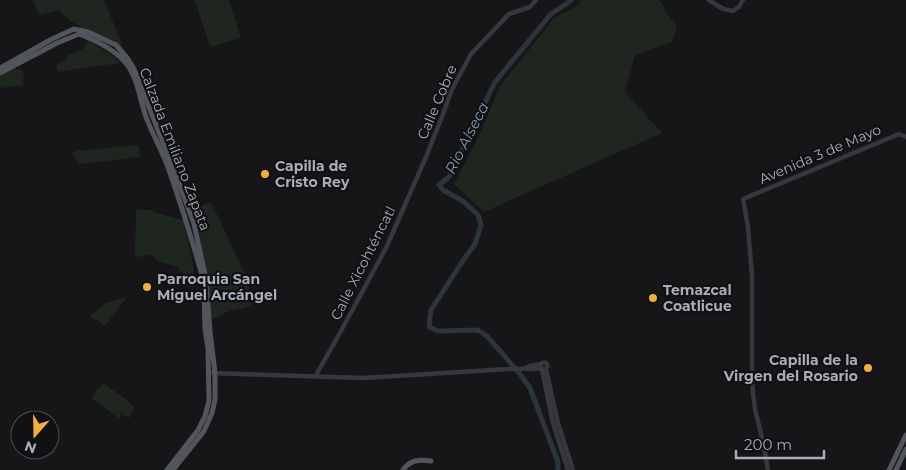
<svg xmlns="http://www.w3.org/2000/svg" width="906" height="470" viewBox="0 0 906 470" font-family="Montserrat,sans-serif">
	<rect width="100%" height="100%" fill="#161618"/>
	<!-- green -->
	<path fill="#1e261f" d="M 33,0 L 104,0 L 123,47 C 108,40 67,23 59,10 L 39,15 Z
		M 195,0 L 229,0 L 241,38 L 210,47 Z
		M 581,0 L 659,0 L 677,28 L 672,42 L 635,55 L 625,92 L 662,133 L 484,212 L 454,184 L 480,133 L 500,86 L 554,18 L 579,5 Z
		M 88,41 L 111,54 L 121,63 L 74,69 L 58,72 L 56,65 L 66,59 L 69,54 L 83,49 Z
		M 15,68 L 17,70 L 21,68 L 25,79 L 22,80 L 24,85 L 0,88 L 0,74 Z
		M 139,145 L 140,157 L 80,164 L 72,154 L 76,151 Z
		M 210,202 L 213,206 L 248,280 L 251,306 L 230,311 L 212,319 L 206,268 L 192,211 Z
		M 136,210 L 151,210 L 156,213 L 183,220 L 191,254 L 196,284 L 187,284 L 189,275 L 179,271 L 179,267 L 159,262 L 150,254 L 140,257 L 135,256 Z
		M 127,297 L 105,326 L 90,316 L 105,303 Z
		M 103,383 L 131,403 L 130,404 L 135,408 L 129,418 L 123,415 L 124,412 L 119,418 L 91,398 Z"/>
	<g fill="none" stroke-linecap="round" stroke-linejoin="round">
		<!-- river -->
		<path stroke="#2c353c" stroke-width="5" d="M 558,470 L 558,462 L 530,388 L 520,374 L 487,336 L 478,330 L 438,331 L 429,327 L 431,310 L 464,259 L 475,244 L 481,225 L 478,215 L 463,201 L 443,190 L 439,185 L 449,177 L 495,82 L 551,14 L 569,2 L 571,0"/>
		<!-- minor -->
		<path stroke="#37383d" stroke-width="4.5" d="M 709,0 L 723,9 L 733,11 L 739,7 L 743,0
			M540.5 366a3.5 3.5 0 1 1 7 0a3.5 3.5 0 1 1-7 0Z
			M 526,368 L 530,366 L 541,364
			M 546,369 L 558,423 L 573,470
			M 542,370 L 553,423 L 568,470
			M 208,373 L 364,378 L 508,369 C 519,368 530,370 541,368
			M 315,377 L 341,331 L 386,248 L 426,157 L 443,114 L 452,89 L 471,54 L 509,14 L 530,7 L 536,0
			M 768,470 L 763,442 L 755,409 L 753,394 L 752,370 L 752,276 L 748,227 L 743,199 L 899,134 L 906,137"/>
		<!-- major -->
		<path stroke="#53555c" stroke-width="5" d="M 0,68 L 52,39 L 74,29 L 88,32 L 116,45 L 128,59 L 134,69 L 177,178 L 194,224 L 206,279 L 210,331 L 215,373 L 215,400 L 212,413 L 204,431 L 173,470
			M 0,73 L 57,43 L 79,34 C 95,40 112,48 124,61 C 137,74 140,100 146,117 C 152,133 160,147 166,162 C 180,199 191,237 202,275
			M 167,470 L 198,430 L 205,416 L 209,401 L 208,349 L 205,329 L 204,291
			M 403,470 C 410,460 419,459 431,461
			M 889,470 L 906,435
			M 896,470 L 906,449"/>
	</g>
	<!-- markers -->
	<g fill="#f2b134" stroke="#111113" stroke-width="2">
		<circle cx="265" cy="174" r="5"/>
		<circle cx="147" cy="287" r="5"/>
		<circle cx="653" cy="298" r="5"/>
		<circle cx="868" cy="368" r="5"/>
	</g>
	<g text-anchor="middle" stroke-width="4.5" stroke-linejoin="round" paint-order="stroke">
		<!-- street labels -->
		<g font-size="14" fill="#a8adb8" stroke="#111113">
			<text transform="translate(437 102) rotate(-67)" y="5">Calle Cobre</text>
			<text transform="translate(175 149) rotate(69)" y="5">Calzada Emiliano Zapata</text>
			<text transform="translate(820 154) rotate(-23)" y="5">Avenida 3 de Mayo</text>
			<text transform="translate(363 263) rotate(-63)" y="5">Calle Xicohténcatl</text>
		</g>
		<!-- poi labels -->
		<g font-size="14" font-weight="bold" fill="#a8adb8" stroke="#111113" text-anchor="start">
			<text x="275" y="171">Capilla de<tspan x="275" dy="16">Cristo Rey</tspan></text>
			<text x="157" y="284">Parroquia San<tspan x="157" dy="16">Miguel Arcángel</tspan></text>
			<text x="663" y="295">Temazcal<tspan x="663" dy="16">Coatlicue</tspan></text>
			<text x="858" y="365" text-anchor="end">Capilla de la<tspan x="858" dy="16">Virgen del Rosario</tspan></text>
		</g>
		<!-- water labels -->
		<g font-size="15" font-style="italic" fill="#7f9bb3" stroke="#111113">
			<text transform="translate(467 138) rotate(-63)" y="5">Rio Alseca</text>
		</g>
	</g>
	<!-- north arrow -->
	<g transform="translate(35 435) rotate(200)"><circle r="24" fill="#111113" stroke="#4d4f55"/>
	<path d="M0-4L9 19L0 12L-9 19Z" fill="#f2b134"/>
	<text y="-8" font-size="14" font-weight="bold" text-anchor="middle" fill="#a8adb8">N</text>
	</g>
	<!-- scale -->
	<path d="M736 450v8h88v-8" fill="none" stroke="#a8adb8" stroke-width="2.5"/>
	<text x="744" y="450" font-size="15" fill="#a8adb8" stroke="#111113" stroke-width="4" paint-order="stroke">200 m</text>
</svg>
